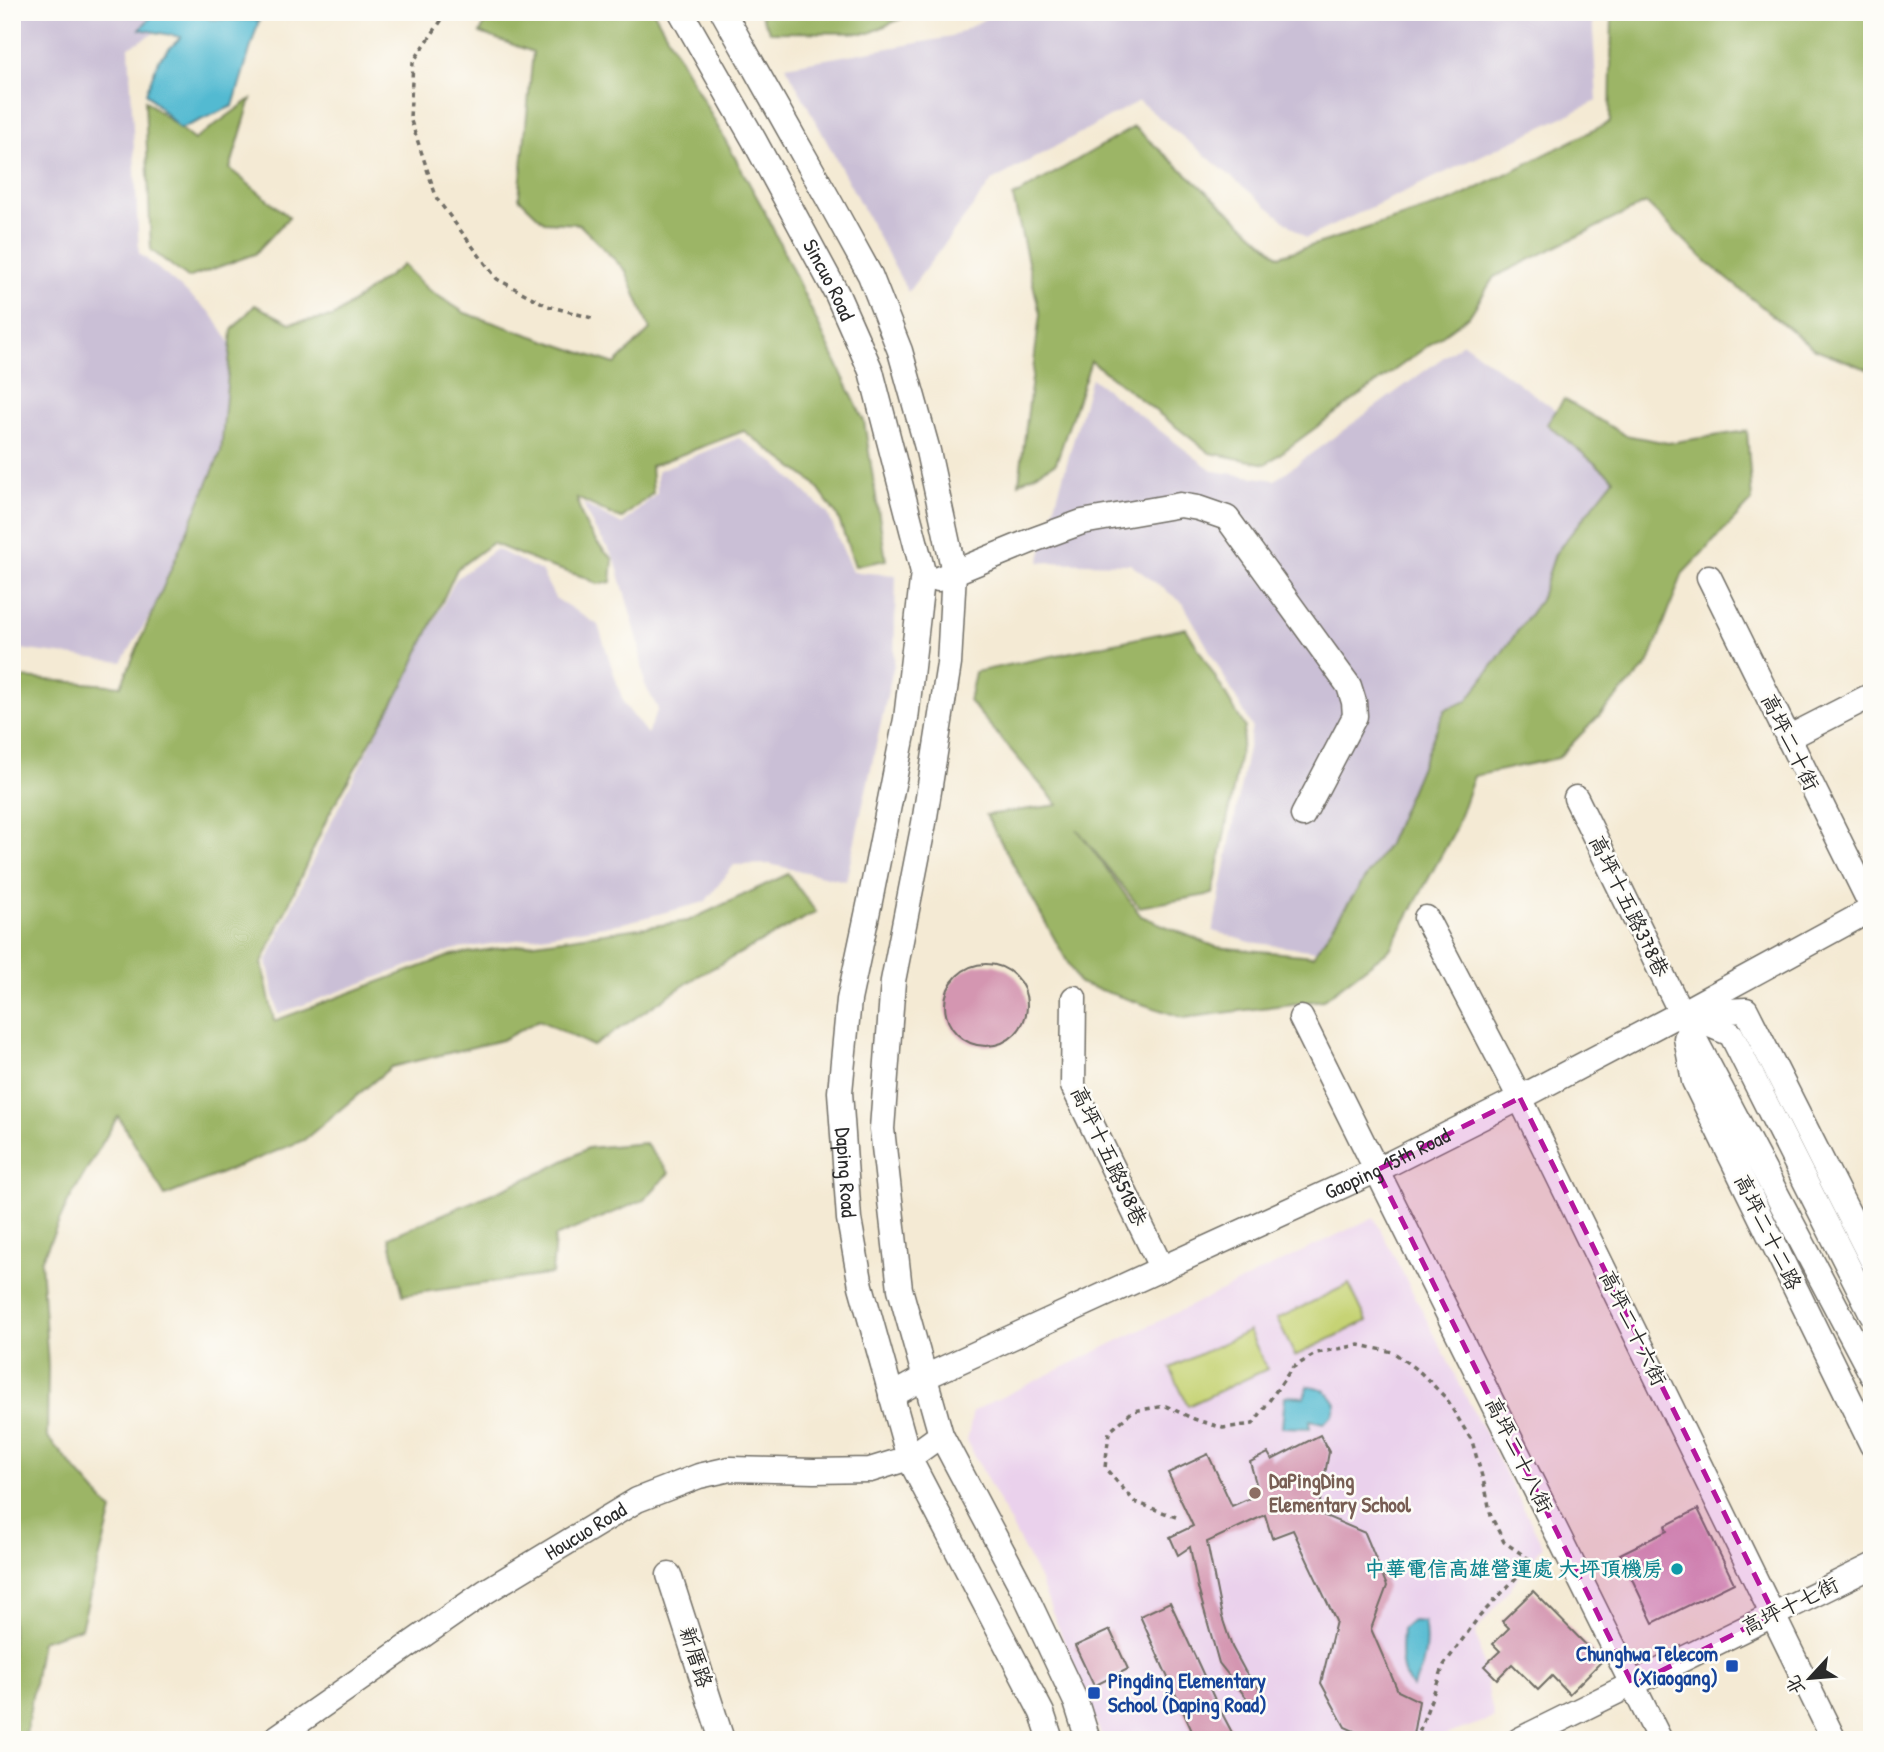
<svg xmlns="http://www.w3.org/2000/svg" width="1884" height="1752" viewBox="0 0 1884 1752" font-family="'Patrick Hand','LXGW WenKai TC',sans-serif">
	<rect width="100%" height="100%" fill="#fdfcf7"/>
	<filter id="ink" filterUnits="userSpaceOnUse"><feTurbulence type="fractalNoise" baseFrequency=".0143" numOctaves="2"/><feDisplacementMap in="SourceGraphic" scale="14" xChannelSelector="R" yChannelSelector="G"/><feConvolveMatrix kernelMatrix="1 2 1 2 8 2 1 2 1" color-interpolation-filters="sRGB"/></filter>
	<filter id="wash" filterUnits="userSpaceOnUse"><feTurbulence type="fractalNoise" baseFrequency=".00686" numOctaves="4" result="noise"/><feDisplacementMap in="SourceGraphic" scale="28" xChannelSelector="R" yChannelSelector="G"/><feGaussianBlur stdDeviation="1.57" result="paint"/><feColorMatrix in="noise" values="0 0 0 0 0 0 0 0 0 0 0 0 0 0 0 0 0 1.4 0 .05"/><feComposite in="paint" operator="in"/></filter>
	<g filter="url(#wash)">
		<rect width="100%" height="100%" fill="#f4ead4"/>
		<!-- built -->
		<path fill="#ead1ec" d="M 1374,1217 L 1543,1546 L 1476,1632 L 1494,1718 L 1431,1740 L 1103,1740 L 1038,1576 L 967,1441 L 973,1411 Z"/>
		<!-- industrial -->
		<path fill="#cabfd6" d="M 12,12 L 193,12 L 129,47 L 139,253 L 211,313 L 279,418 L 191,547 L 122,662 L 12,648 Z
			M 997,12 L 1592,12 L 1597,101 L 1306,238 L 1139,101 L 992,181 L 908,292 L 786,66 L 952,37 Z
			M 1463,343 L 1644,474 L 1457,741 L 1420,766 L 1408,822 L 1323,952 L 1250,942 L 1213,931 L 1252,727 L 1183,603 L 1130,564 L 1039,562 L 1091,378 L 1213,471 L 1275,480 Z
			M 739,438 L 776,464 L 828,514 L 852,572 L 896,575 L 894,664 L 846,881 L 769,864 L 734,865 L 705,902 L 623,923 L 452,950 L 278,1014 L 267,961 L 324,836 L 456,579 L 496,549 L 541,571 L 555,598 L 598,625 L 624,704 L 647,734 L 658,709 L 645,685 L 638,640 L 615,559 L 593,526 L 583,504 L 622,525 L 657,493 L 657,471 Z"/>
		<!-- green -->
		<path fill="#c6d375" stroke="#787f50" stroke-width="2" d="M 1349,1284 L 1367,1321 L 1295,1356 L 1277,1319 Z
			M 1249,1331 L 1267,1369 L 1188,1406 L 1170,1368 Z"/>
		<!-- forest -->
		<path fill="#9cb566" stroke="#647048" stroke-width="2" d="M 490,12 L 654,12 L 764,210 L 864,421 L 886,560 L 855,566 L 838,517 L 814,483 L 744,431 L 651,466 L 653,493 L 621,519 L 577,498 C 581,521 594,544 613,559 L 611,582 L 597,584 L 584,577 L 545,565 L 492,543 L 457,569 L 404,684 L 329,814 L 262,963 L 274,1021 L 452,955 L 688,921 L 788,874 L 816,912 L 698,976 L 593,1046 L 539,1020 L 502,1040 L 391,1067 L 304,1140 L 165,1196 L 118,1116 L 68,1202 L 41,1261 L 48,1367 L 47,1437 L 112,1511 L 81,1628 L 41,1641 L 26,1734 L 12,1736 L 12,677 L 121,686 L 221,452 L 232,330 L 255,305 L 290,323 L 333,317 L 403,265 L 426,288 L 465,313 L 615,364 L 650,330 L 626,271 L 579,224 L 544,222 L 519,198 L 533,52 L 480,33 Z
			M 759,12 L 915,12 L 870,33 L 770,32 Z
			M 1612,12 L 1872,12 L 1872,371 L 1813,348 L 1709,264 L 1646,203 L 1494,277 L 1470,315 L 1266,464 L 1210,453 L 1091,361 L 1056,463 L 1019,483 L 1040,314 L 1013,197 L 1134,127 L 1279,256 L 1452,201 L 1610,122 Z
			M 251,99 L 230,169 L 289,217 L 255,254 L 188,278 L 151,250 L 145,100 L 194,140 Z
			M 1564,399 L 1625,435 L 1668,443 L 1747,431 L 1752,501 L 1683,573 L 1648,665 L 1558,758 L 1474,776 L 1454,832 L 1390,949 L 1323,1000 L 1184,1018 L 1079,983 L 986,815 L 1058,805 L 969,701 L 975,672 L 1186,628 L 1245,727 L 1213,894 L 1139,907 L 1077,829 L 1141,916 L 1216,947 L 1313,956 L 1388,844 L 1445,709 L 1467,701 L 1540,600 L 1555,554 L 1614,479 L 1547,424 Z
			M 645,1143 L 669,1173 L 644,1200 L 555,1237 L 552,1274 L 403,1295 L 389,1237 L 547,1170 L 588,1148 Z"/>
		<!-- water -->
		<path fill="#53bad1" stroke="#3f727e" stroke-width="2" d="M 155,12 L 199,12 L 210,19 L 259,20 L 233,106 L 180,129 L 146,93 L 159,59 L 181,37 L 140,29 Z
			M 1308,1386 C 1324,1388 1327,1390 1336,1404 L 1333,1415 L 1323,1423 L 1310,1420 L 1310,1428 L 1282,1427 L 1285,1396 L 1304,1397 Z
			M 1412,1621 L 1424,1622 C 1428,1642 1425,1670 1412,1687 C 1398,1672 1401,1648 1402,1629 Z"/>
		<g id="blocks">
			<!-- building -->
			<path fill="#d496b1" d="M945 1005a41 41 0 1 1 82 0a41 41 0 1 1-82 0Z
				M 1320,1435 L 1329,1452 L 1318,1513 L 1365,1533 L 1387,1586 L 1371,1629 L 1398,1691 L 1419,1701 L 1413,1735 L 1402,1733 L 1399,1740 L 1374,1740 L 1345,1727 L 1321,1683 L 1336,1621 L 1293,1530 L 1272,1538 L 1265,1515 L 1207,1542 L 1222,1617 L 1232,1647 L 1245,1671 L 1264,1695 L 1249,1701 L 1219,1663 L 1198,1588 L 1190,1547 L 1178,1555 L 1170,1537 L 1193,1526 L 1168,1473 L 1208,1454 L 1232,1506 L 1259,1494 L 1250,1462 L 1268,1453 L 1272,1460 Z
				M 1698,1509 L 1734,1583 L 1653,1623 L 1620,1554 L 1667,1531 L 1665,1526 Z
				M 1533,1591 L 1602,1661 L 1569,1694 L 1552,1676 L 1538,1690 L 1512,1664 L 1497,1679 L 1484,1666 L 1500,1651 L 1493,1644 L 1509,1628 L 1502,1621 Z
				M 1170,1602 L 1216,1702 L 1236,1740 L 1196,1740 L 1140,1616 Z
				M 1110,1630 L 1128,1669 L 1094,1686 L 1075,1646 Z"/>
		</g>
	</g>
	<g filter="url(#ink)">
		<use href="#blocks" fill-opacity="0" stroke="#716e66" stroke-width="2"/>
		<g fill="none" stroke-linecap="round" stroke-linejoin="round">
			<!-- minor casing -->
			<g stroke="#716e66" stroke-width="27">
				<g id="minor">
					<path id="s1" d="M 681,12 L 754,140 L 837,294 L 871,371 L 923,572 L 906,719 L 871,896 L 849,1000 L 840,1092 L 849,1219 L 861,1286 L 909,1458 L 1042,1713 L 1051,1740"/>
					<path d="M 723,12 L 831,204 L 870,275 L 900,351 L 928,451 L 954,572 L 949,664 L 924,823 L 893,981 L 882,1129 L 900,1289 L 941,1435 L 1023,1590 L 1076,1702 L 1088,1740"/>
					<path d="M 1709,577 L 1872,907"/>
					<path d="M 938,579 L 1033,540 L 1082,522 L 1180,505 L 1198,508 L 1227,518 L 1349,686 L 1354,702 L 1355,716 L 1303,815"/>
					<path d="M 1788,738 L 1872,695"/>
					<path d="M 1576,798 L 1681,1013 L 1872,1375"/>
					<path d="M 1426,918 L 1520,1098 L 1834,1740"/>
					<path d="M 1074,998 L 1073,1086 L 1162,1269"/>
					<path d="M 1681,1013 L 1731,1034 L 1872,1314"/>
					<path d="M 1689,1013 L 1746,1010 L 1872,1260"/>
					<path d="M 1301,1018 L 1660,1740"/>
					<path d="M 1686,1038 L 1694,1081 L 1872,1445"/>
					<path id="s2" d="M 891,1396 L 925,1377 L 1377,1170 L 1520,1098 L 1681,1013 L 1872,909"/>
					<path d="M 669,1575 L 722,1740"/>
					<path id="s3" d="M 273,1740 L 485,1592 L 637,1500 L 699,1476 L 730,1469 L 814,1471 L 870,1470 L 909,1458 L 941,1435"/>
					<path d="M 1519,1740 L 1872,1566"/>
				</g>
			</g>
			<!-- path -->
			<path stroke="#716e66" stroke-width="3.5" stroke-dasharray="5 5" stroke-linecap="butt" d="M 447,12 L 413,62 L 410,118 L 437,199 L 497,279 L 548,306 L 592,318
				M 1176,1517 L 1135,1502 L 1105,1468 L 1109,1432 L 1133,1411 L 1166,1406 L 1194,1419 L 1223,1428 L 1253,1424 L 1292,1368 L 1317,1353 L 1359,1345 L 1393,1352 L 1421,1373 L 1445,1397 L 1472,1441 L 1485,1487 L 1491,1516 L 1504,1542 L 1532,1561 L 1478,1618 L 1444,1665 L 1416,1740"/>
			<!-- minor -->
			<use href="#minor" stroke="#fff" stroke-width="24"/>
		</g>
	</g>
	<!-- marked area -->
	<path fill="#b5179e" fill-opacity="0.2" stroke="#b5179e" stroke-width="5" stroke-dasharray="14 9" stroke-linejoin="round" d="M 1520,1098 L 1774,1614 L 1633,1685 L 1377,1170 Z"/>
	<!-- markers -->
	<circle fill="#8d6e63" stroke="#fdfcf7" stroke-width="2.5" cx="1255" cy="1493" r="7"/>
	<circle fill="#0f9aa8" stroke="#fdfcf7" stroke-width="2.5" cx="1677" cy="1569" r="7"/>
	<g fill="#1a4fb4" stroke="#fdfcf7" stroke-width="2.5">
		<rect x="1725" y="1659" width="14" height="14" rx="3.5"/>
		<rect x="1087" y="1686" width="14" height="14" rx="3.5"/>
	</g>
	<g text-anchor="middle" stroke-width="5" stroke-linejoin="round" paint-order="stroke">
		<!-- street labels -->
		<g font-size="21" fill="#2b2b2b" stroke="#fdfcf7">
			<text dy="7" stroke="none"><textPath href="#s1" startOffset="306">Sincuo Road</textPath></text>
			<text transform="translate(1790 742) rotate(64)" y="7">高坪二十街</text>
			<text transform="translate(1629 906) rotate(64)" y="7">高坪十五路378巷</text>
			<text transform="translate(1109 1156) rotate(65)" y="7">高坪十五路518巷</text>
			<text dy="7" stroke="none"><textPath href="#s2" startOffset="548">Gaoping 15th Road</textPath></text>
			<text dy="7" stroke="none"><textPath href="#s1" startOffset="1222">Daping Road</textPath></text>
			<text transform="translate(1768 1232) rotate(64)" y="7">高坪二十二路</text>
			<text transform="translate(1633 1328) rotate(64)" y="7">高坪二十六街</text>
			<text transform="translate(1519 1455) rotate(64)" y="7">高坪二十八街</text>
			<text dy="7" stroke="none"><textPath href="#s3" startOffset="376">Houcuo Road</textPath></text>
			<text transform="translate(1790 1606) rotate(-26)" y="7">高坪十七街</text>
			<text transform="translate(696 1657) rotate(72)" y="7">新厝路</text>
		</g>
		<!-- education labels -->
		<g font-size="21" font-weight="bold" fill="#785e54" stroke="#fdfcf7" text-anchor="start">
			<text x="1269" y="1488">DaPingDing<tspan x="1269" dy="24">Elementary School</tspan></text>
		</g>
		<!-- culture labels -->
		<g font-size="21" font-weight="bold" fill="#0d838f" stroke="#fdfcf7" text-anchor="end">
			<text x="1663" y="1576">中華電信高雄營運處 大坪頂機房</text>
		</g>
		<!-- transit labels -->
		<g font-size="21" font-weight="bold" fill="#164399" stroke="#fdfcf7" text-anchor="end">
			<text x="1718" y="1661">Chunghwa Telecom<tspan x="1718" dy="24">(Xiaogang)</tspan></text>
			<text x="1108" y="1688" text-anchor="start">Pingding Elementary<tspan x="1108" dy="24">School (Daping Road)</tspan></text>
		</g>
	</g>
	<!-- margin -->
	<rect width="1884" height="1752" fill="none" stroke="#fdfcf7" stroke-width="42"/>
	<!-- north arrow -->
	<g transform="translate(1810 1678) rotate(244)" stroke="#fdfcf7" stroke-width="5" paint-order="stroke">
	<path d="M0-5L12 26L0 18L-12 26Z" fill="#2b2b2b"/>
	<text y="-10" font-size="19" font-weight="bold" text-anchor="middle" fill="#2b2b2b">北</text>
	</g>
</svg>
